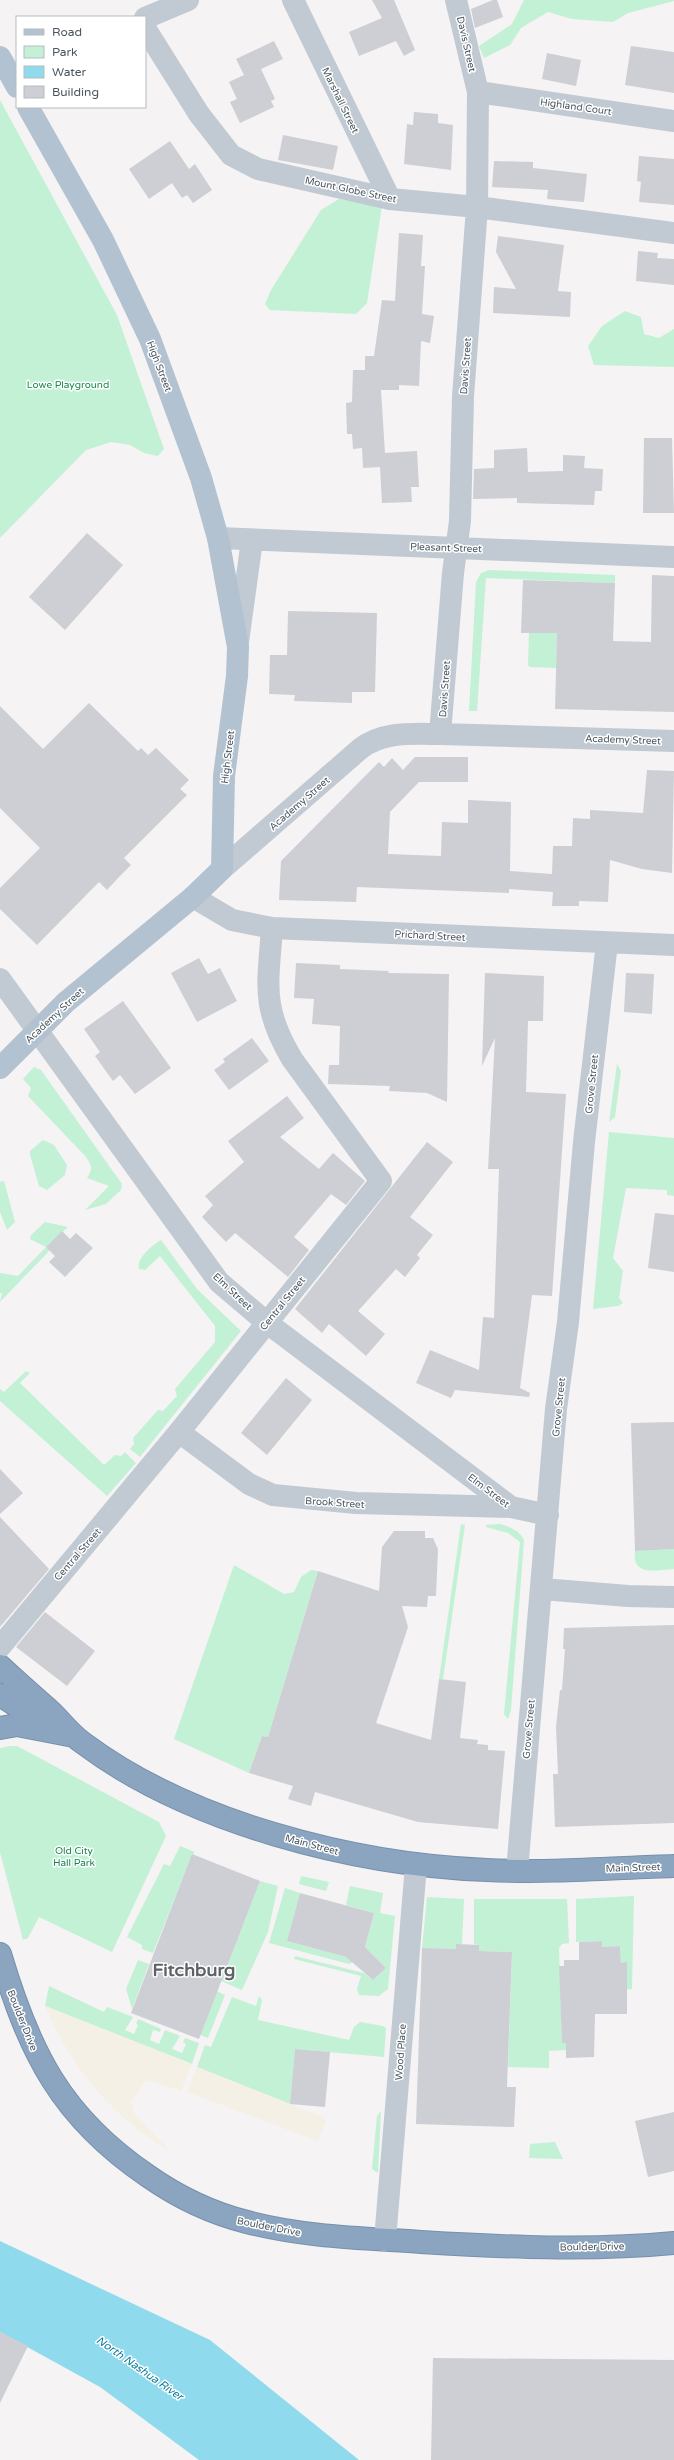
<svg xmlns="http://www.w3.org/2000/svg" width="674" height="2460" viewBox="0 0 674 2460" font-family="'Varela Round',sans-serif">
	<rect width="100%" height="100%" fill="#f5f3f3"/>
	<!-- green -->
	<path fill="#c3f1d5" d="M 524,0 L 674,0 L 674,1 L 628,13 L 613,22 L 572,19 L 548,12 L 521,28 L 510,45 L 484,58 L 479,46 L 512,24 Z
		M 0,100 L 117,315 L 164,449 L 158,456 L 144,453 L 130,445 L 111,442 L 86,450 L 0,538 Z
		M 339,199 L 382,206 L 367,303 L 356,314 L 270,310 L 265,304 L 271,290 L 321,210 Z
		M 625,311 L 641,317 L 644,334 L 659,338 L 674,329 L 674,367 L 594,365 L 588,346 L 602,326 Z
		M 489,570 L 615,575 L 615,583 L 486,578 L 477,711 L 469,711 L 476,582 L 481,573 Z
		M 529,633 L 557,633 L 556,668 L 530,667 L 528,665 Z
		M 617,1064 L 621,1071 L 615,1117 L 609,1122 Z
		M 34,1067 L 41,1070 L 122,1184 L 121,1190 L 106,1204 L 85,1210 L 109,1186 L 87,1178 C 93,1169 92,1166 86,1157 L 28,1096 L 31,1088 L 23,1079 Z
		M 609,1132 L 674,1138 L 674,1196 L 667,1195 L 667,1190 L 626,1188 L 613,1258 L 623,1271 L 619,1298 L 623,1303 L 618,1306 L 593,1309 Z
		M 43,1140 L 54,1145 L 67,1165 L 65,1175 L 47,1190 L 39,1186 L 30,1155 L 30,1151 Z
		M 4,1181 L 15,1222 L 7,1230 L 0,1212 L 0,1182 Z
		M 45,1222 L 68,1227 L 46,1247 L 50,1250 L 0,1302 L 2,1293 L 0,1293 L 0,1273 L 18,1276 L 46,1247 L 30,1239 L 31,1235 Z
		M 161,1240 L 197,1289 L 241,1331 L 140,1457 L 130,1449 L 134,1444 L 133,1438 L 158,1410 L 163,1411 L 177,1396 L 175,1389 L 215,1342 L 215,1326 L 160,1256 L 145,1270 L 139,1269 C 136,1259 152,1245 161,1240 Z
		M 26,1371 L 30,1373 L 20,1383 L 104,1465 L 115,1455 L 121,1456 L 125,1452 L 136,1463 L 107,1496 L 0,1401 L 0,1389 L 4,1392 Z
		M 461,1524 L 465,1525 L 443,1680 L 439,1679 Z
		M 499,1524 C 507,1525 522,1532 524,1541 L 511,1710 L 508,1719 L 504,1714 L 520,1542 L 508,1533 L 486,1527 L 486,1525 Z
		M 674,1549 L 674,1569 C 655,1570 632,1577 635,1551 Z
		M 234,1565 L 284,1594 L 294,1592 L 301,1577 L 311,1570 L 318,1571 L 268,1737 L 262,1736 L 249,1773 L 174,1739 Z
		M 10,1746 L 17,1746 L 159,1822 L 166,1836 L 112,1952 L 39,1917 L 28,1938 L 23,1940 L 0,1852 L 0,1748 Z
		M 180,1846 L 195,1852 L 192,1855 L 153,1953 L 142,1949 L 142,1945 L 127,1937 L 164,1864 L 170,1866 Z
		M 301,1876 L 329,1882 L 326,1891 L 299,1884 Z
		M 260,1881 L 278,1886 L 268,1932 L 242,1990 L 221,1981 Z
		M 350,1886 L 383,1893 L 380,1913 L 395,1916 L 388,1989 L 379,1996 L 359,1995 L 357,1989 L 361,1976 L 294,1959 L 295,1956 L 364,1973 L 373,1980 L 386,1968 L 365,1947 L 374,1913 L 346,1905 Z
		M 285,1888 L 300,1893 L 287,1941 L 346,1957 L 353,1962 L 349,1964 L 269,1943 Z
		M 634,1896 L 632,1989 L 621,1990 L 627,1978 L 627,1963 L 621,1963 L 620,1946 L 602,1947 L 602,1941 L 576,1942 L 576,1899 Z
		M 427,1897 L 464,1899 L 462,1944 L 456,1944 L 456,1949 L 422,1948 Z
		M 474,1899 L 567,1899 L 569,1943 L 562,1944 L 559,1948 L 562,2043 L 566,2043 L 566,2050 L 549,2051 L 549,2068 L 508,2067 L 512,1952 L 479,1951 L 479,1945 L 474,1944 Z
		M 138,1960 L 149,1964 L 132,2009 L 126,1989 Z
		M 49,1986 L 104,2012 L 107,2007 L 133,2017 L 125,2030 L 134,2034 L 138,2025 L 136,2024 L 138,2019 L 161,2029 L 160,2032 L 153,2030 L 150,2040 L 159,2044 L 165,2030 L 180,2036 L 172,2049 L 182,2053 L 186,2044 L 183,2042 L 185,2038 L 199,2043 L 192,2064 L 45,2006 Z
		M 217,1991 L 225,1995 L 208,2038 L 200,2035 Z
		M 259,1996 L 262,2000 L 258,2020 L 349,2040 L 354,2027 L 360,2022 L 383,2026 L 386,2028 L 384,2057 L 295,2049 L 290,2104 L 197,2067 L 205,2045 L 211,2047 L 232,1997 L 256,2006 Z
		M 381,2111 L 378,2173 L 372,2169 L 377,2116 Z
		M 555,2142 L 563,2159 L 529,2158 L 530,2144 Z"/>
	<!-- sand -->
	<path fill="#f5f0e5" d="M 45,2006 L 192,2064 L 181,2091 L 146,2080 L 131,2102 L 134,2113 L 170,2151 C 113,2118 70,2066 45,2006 Z
		M 197,2067 L 323,2117 L 326,2121 L 318,2141 L 187,2092 Z"/>
	<!-- water -->
	<path fill="#90daee" d="M 0,2241 L 210,2340 L 359,2460 L 199,2460 L 100,2387 L 0,2332 Z"/>
	<!-- building -->
	<path fill="#cdcfd5" d="M 372,0 L 394,0 L 415,50 L 404,56 L 396,41 L 359,56 L 349,32 L 382,18 Z
		M 493,0 L 497,0 L 503,17 L 475,28 L 471,9 Z
		M 274,41 L 283,59 L 261,69 L 275,99 L 271,101 L 274,107 L 240,123 L 230,102 L 237,99 L 229,82 L 244,75 L 236,59 Z
		M 631,46 L 674,52 L 674,93 L 625,85 Z
		M 547,53 L 581,60 L 576,86 L 542,79 Z
		M 414,112 L 438,114 L 438,123 L 453,125 L 451,170 L 404,164 L 407,124 L 413,125 Z
		M 283,135 L 338,146 L 333,170 L 278,160 Z
		M 170,141 L 189,169 L 195,164 L 212,190 L 193,203 L 187,195 L 182,198 L 172,183 L 149,199 L 129,169 Z
		M 639,156 L 674,159 L 674,205 L 639,202 L 641,182 L 637,181 Z
		M 494,161 L 533,162 L 533,168 L 587,174 L 584,202 L 547,199 L 548,190 L 492,187 Z
		M 399,233 L 423,235 L 421,266 L 425,266 L 422,314 L 434,316 L 430,343 L 421,341 L 419,386 L 399,385 L 399,390 L 381,390 L 385,453 L 417,451 L 419,487 L 411,487 L 412,502 L 382,503 L 380,467 L 363,468 L 362,448 L 353,449 L 352,434 L 347,434 L 346,403 L 352,402 L 353,370 L 365,370 L 365,356 L 374,356 L 382,300 L 395,301 Z
		M 498,236 L 564,245 L 558,291 L 571,292 L 570,317 L 493,313 L 494,287 L 516,289 L 496,252 Z
		M 638,251 L 658,253 L 657,258 L 674,259 L 674,285 L 636,281 Z
		M 644,438 L 672,438 L 674,513 L 643,513 Z
		M 527,448 L 528,472 L 563,471 L 563,455 L 585,456 L 584,468 L 603,469 L 602,491 L 595,491 L 594,505 L 517,503 L 517,498 L 473,499 L 474,469 L 494,468 L 494,450 Z
		M 87,533 L 123,565 L 65,630 L 29,597 Z
		M 652,575 L 674,576 L 674,712 L 555,709 L 557,633 L 521,633 L 523,580 L 615,583 L 613,641 L 651,642 Z
		M 288,611 L 377,613 L 375,692 L 352,692 L 352,703 L 294,701 L 295,695 L 269,694 L 270,655 L 287,655 Z
		M 89,703 L 138,751 L 141,748 L 148,755 L 156,748 L 189,780 L 180,789 L 187,795 L 124,858 L 131,865 L 119,877 L 107,890 L 99,882 L 37,945 L 0,909 L 0,888 L 40,848 L 0,808 L 0,706 L 43,749 Z
		M 415,757 L 468,757 L 468,782 L 419,782 L 390,812 L 388,854 L 441,856 L 442,822 L 468,823 L 468,800 L 511,802 L 510,871 L 552,874 L 553,846 L 572,846 L 573,818 L 590,819 L 590,810 L 643,813 L 647,770 L 674,771 L 672,873 L 642,869 L 610,860 L 608,902 L 579,901 L 579,906 L 552,906 L 553,892 L 509,889 L 509,893 L 357,887 L 356,902 L 279,900 L 281,861 L 379,762 L 384,767 L 392,758 L 403,770 Z
		M 199,958 L 208,974 L 220,968 L 237,1001 L 197,1022 L 171,973 Z
		M 296,963 L 340,965 L 340,969 L 389,971 L 388,973 L 449,974 L 447,1102 L 427,1093 L 389,1091 L 390,1086 L 328,1084 L 329,1065 L 339,1065 L 340,1026 L 312,1024 L 314,999 L 294,998 Z
		M 485,973 L 544,976 L 543,1021 L 528,1021 L 526,1092 L 566,1094 L 552,1296 L 532,1295 L 520,1388 L 530,1393 L 529,1397 L 455,1390 L 451,1398 L 416,1383 L 430,1350 L 479,1370 L 483,1317 L 494,1318 L 499,1169 L 488,1169 L 495,1038 L 482,1066 Z
		M 626,973 L 654,974 L 652,1014 L 624,1012 Z
		M 123,1001 L 171,1068 L 135,1094 L 120,1075 L 113,1081 L 95,1056 L 100,1052 L 84,1029 Z
		M 252,1038 L 269,1061 L 229,1090 L 214,1070 L 225,1062 L 223,1059 Z
		M 287,1096 L 304,1118 L 280,1137 L 319,1169 L 333,1153 L 365,1181 L 346,1205 L 331,1194 L 294,1237 L 309,1250 L 288,1277 L 235,1233 L 226,1242 L 202,1217 L 213,1205 L 205,1196 L 244,1162 L 228,1141 Z
		M 427,1142 L 453,1162 L 410,1217 L 433,1235 L 417,1255 L 420,1258 L 405,1277 L 396,1269 L 358,1311 L 385,1334 L 366,1356 L 329,1324 L 322,1333 L 295,1309 Z
		M 655,1213 L 674,1215 L 674,1272 L 648,1268 Z
		M 62,1231 L 70,1239 L 76,1233 L 93,1248 L 65,1277 L 49,1262 L 55,1256 L 46,1247 Z
		M 286,1378 L 312,1400 L 267,1455 L 241,1433 Z
		M 674,1422 L 674,1549 L 635,1551 L 631,1423 Z
		M 0,1469 L 23,1493 L 0,1514 Z
		M 0,1517 L 49,1569 L 0,1627 Z
		M 394,1531 L 425,1531 L 425,1538 L 433,1538 L 438,1549 L 436,1596 L 428,1596 L 427,1607 L 402,1606 L 408,1627 L 376,1723 L 431,1740 L 439,1679 L 466,1682 L 460,1738 L 478,1740 L 477,1744 L 488,1745 L 488,1750 L 505,1751 L 498,1829 L 418,1822 L 315,1792 L 311,1806 L 288,1799 L 293,1786 L 249,1773 L 262,1736 L 268,1737 L 318,1571 L 379,1591 L 382,1547 Z
		M 45,1612 L 95,1651 L 67,1686 L 16,1647 Z
		M 674,1625 L 674,1823 L 555,1827 L 553,1774 L 558,1774 L 556,1727 L 560,1690 L 562,1690 L 565,1649 L 563,1649 L 564,1628 Z
		M 192,1854 L 260,1881 L 199,2039 L 131,2013 Z
		M 300,1893 L 374,1913 L 365,1947 L 386,1968 L 373,1980 L 346,1957 L 287,1941 Z
		M 602,1941 L 602,1947 L 620,1946 L 621,1963 L 627,1962 L 627,2014 L 595,2014 L 594,2057 L 566,2058 L 566,2043 L 562,2043 L 559,1966 L 564,1966 L 564,1960 L 579,1960 L 579,1942 Z
		M 456,1944 L 479,1945 L 479,1951 L 512,1952 L 507,2087 L 516,2087 L 514,2127 L 416,2124 L 422,1948 L 456,1949 Z
		M 295,2049 L 330,2052 L 325,2107 L 290,2104 Z
		M 674,2112 L 674,2171 L 648,2177 L 635,2121 Z
		M 0,2332 L 28,2346 L 0,2403 Z
		M 433,2358 L 674,2360 L 674,2460 L 431,2460 Z"/>
	<g fill="none" stroke-linecap="round" stroke-linejoin="round">
		<!-- highway casing -->
		<g stroke="#7690ad" stroke-width="24">
			<path id="highway" d="M 0,1666 C 16,1681 32,1695 49,1710 C 61,1721 70,1734 83,1743 C 190,1823 355,1865 487,1870 C 549,1873 612,1868 674,1866
				M 0,1695 L 51,1728
				M 0,1728 L 17,1725 L 74,1736
				M 0,1954 C 29,2052 61,2117 148,2176 C 178,2197 211,2213 247,2222 C 304,2237 363,2238 421,2242 C 504,2247 591,2251 674,2243"/>
		</g>
		<!-- minor -->
		<path stroke="#c1cad2" stroke-width="22" d="M 293,0 L 390,199
			M 145,18 L 188,0
			M 145,28 L 199,114 L 231,155 L 258,169 L 390,199 L 477,207 L 674,233
			M 478,92 L 674,121
			M 218,538 L 674,557
			M 238,642 L 252,540
			M 440,734 L 453,573 L 460,521 L 463,397 L 477,207 L 478,92 L 456,0
			M 222,869 L 360,749 C 383,731 412,734 440,734 L 674,741
			M 193,897 L 232,920 L 272,928 L 674,945
			M 0,979 L 219,1282 L 266,1322 L 511,1507 L 548,1515
			M 179,1432 L 249,1484 L 273,1495 L 356,1503 L 511,1507
			M 542,1589 L 628,1596 L 674,1597
			M 0,1647 L 179,1432 L 381,1181 L 292,1059 C 261,1007 268,985 272,928
			M 517,1871 L 556,1409 L 568,1322 L 584,1142 L 607,943
			M 385,2240 L 416,1865"/>
		<!-- major -->
		<path stroke="#b3c2d1" stroke-width="22" d="M 0,57 L 17,87
			M 0,1068 L 66,1002 L 193,897 L 222,869 L 224,776 L 237,676 L 238,647 L 218,538 L 201,478 L 150,339 L 103,240 L 28,107"/>
		<!-- highway -->
		<use href="#highway" stroke="#8ba5c1" stroke-width="22"/>
	</g>
	<g text-anchor="middle" stroke-width="3" stroke-linejoin="round" paint-order="stroke">
		<!-- street labels -->
		<g font-size="10" fill="#4a5661" stroke="#fff">
			<text transform="translate(467 44) rotate(77)" y="4">Davis Street</text>
			<text transform="translate(341 100) rotate(64)" y="4">Marshall Street</text>
			<text transform="translate(576 106) rotate(8)" y="4">Highland Court</text>
			<text transform="translate(351 189) rotate(12)" y="4">Mount Globe Street</text>
			<text transform="translate(160 366) rotate(69)" y="4">High Street</text>
			<text transform="translate(465 366) rotate(-86)" y="4">Davis Street</text>
			<text transform="translate(446 547) rotate(2)" y="4">Pleasant Street</text>
			<text transform="translate(444 689) rotate(-86)" y="4">Davis Street</text>
			<text transform="translate(623 739) rotate(2)" y="4">Academy Street</text>
			<text transform="translate(227 757) rotate(-83)" y="4">High Street</text>
			<text transform="translate(299 803) rotate(-41)" y="4">Academy Street</text>
			<text transform="translate(430 935) rotate(3)" y="4">Prichard Street</text>
			<text transform="translate(54 1015) rotate(-43)" y="4">Academy Street</text>
			<text transform="translate(591 1084) rotate(-84)" y="4">Grove Street</text>
			<text transform="translate(233 1291) rotate(43)" y="4">Elm Street</text>
			<text transform="translate(282 1303) rotate(-51)" y="4">Central Street</text>
			<text transform="translate(558 1407) rotate(-84)" y="4">Grove Street</text>
			<text transform="translate(489 1490) rotate(37)" y="4">Elm Street</text>
			<text transform="translate(335 1502) rotate(4)" y="4">Brook Street</text>
			<text transform="translate(77 1554) rotate(-49)" y="4">Central Street</text>
			<text transform="translate(528 1729) rotate(-85)" y="4">Grove Street</text>
			<text transform="translate(312 1844) rotate(15)" y="4">Main Street</text>
			<text transform="translate(633 1867) rotate(-2)" y="4">Main Street</text>
			<text transform="translate(23 2020) rotate(68)" y="4">Boulder Drive</text>
			<text transform="translate(400 2052) rotate(-86)" y="4">Wood Place</text>
			<text transform="translate(269 2226) rotate(11)" y="4">Boulder Drive</text>
			<text transform="translate(592 2246) rotate(-1)" y="4">Boulder Drive</text>
		</g>
		<!-- park labels -->
		<g font-size="10" fill="#17864f" stroke="#fff">
			<text x="68" y="388">Lowe Playground</text>
			<text x="74" y="1854">Old City<tspan x="74" dy="12">Hall Park</tspan></text>
		</g>
		<!-- water labels -->
		<g font-size="11" font-style="italic" fill="#0c7c9b" stroke="#fff">
			<text transform="translate(140 2368) rotate(35)" y="4">North Nashua River</text>
		</g>
		<!-- town labels -->
		<g font-size="18" font-weight="bold" fill="#5f6368" stroke="#fff">
			<text x="194" y="1976">Fitchburg</text>
		</g>
	</g>
	<!-- legend -->
	<rect x="16" y="16" width="130" height="92" fill="#ffffff" stroke="#b7bbc0"/>
	<rect x="24" y="29" width="20" height="6" fill="#b3c2d1" stroke="#b7bbc0"/>
	<text x="52" y="36" font-size="12" fill="#4a5661">Road</text>
	<rect x="24" y="46" width="20" height="12" fill="#c3f1d5" stroke="#b7bbc0"/>
	<text x="52" y="56" font-size="12" fill="#4a5661">Park</text>
	<rect x="24" y="66" width="20" height="12" fill="#90daee" stroke="#b7bbc0"/>
	<text x="52" y="76" font-size="12" fill="#4a5661">Water</text>
	<rect x="24" y="86" width="20" height="12" fill="#cdcfd5" stroke="#b7bbc0"/>
	<text x="52" y="96" font-size="12" fill="#4a5661">Building</text>
</svg>
